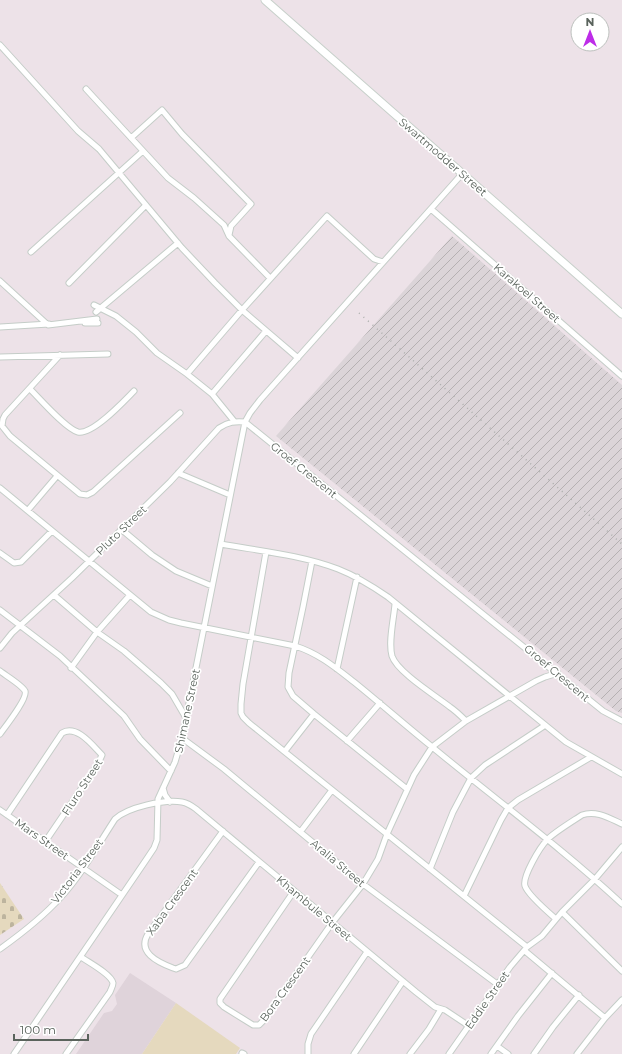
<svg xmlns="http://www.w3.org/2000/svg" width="622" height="1054" viewBox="0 0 622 1054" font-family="Montserrat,sans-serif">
	<defs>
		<pattern id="industrial-furrows" width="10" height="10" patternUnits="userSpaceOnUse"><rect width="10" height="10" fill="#dbd4d8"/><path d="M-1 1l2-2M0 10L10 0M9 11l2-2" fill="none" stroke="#b5b0b2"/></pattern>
		<pattern id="cemetery-stones" width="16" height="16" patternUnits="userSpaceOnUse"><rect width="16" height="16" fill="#e5d9be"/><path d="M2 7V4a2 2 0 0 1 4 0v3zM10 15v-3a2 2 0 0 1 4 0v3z" fill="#bdb49e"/></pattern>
	</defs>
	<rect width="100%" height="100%" fill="#ede2e8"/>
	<!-- industrial -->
	<path fill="url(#industrial-furrows)" d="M 452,236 L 622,385 L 622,713 L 616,711 L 276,436 Z"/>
	<!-- education -->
	<path fill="#dfd3da" d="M 130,973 L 176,1003 L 142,1054 L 76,1054 L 104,1013 L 112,1011 L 117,1004 L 115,995 Z"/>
	<!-- green -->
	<path fill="#e5d9be" d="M 176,1003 L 240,1048 L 236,1054 L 142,1054 Z"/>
	<!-- cemetery -->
	<path fill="url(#cemetery-stones)" d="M 0,883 L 24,919 L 0,935 Z"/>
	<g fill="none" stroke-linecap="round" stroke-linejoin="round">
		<!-- minor casing -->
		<g stroke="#c5cdc8" stroke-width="7">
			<path id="minor" d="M 0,45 L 78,131 L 99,149 L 182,248 L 215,283 L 242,310 L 298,358
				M 86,89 L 168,178 L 194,198 L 224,225 L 229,236 L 270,278
				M 131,138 L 162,110 L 182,134 L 251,204 L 231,226 L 229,235
				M 462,174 L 260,400 L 250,413 L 245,422 L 603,711 L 622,721
				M 431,209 L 622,376
				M 31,252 L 143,151
				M 0,281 L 48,325 L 97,319
				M 69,283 L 146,205
				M 94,305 L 116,316 L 136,332 L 157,353 L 187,374 L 212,394 L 234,421
				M 96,312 L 178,243
				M 85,323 L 98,323
				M 0,327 L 49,324
				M 60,355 L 5,415 L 3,419 L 2,426 L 10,436 L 80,494 L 87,495 L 93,492 L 180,413
				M 0,357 L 108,354
				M 187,374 L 242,310 L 327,216 L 374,259 L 383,262
				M 30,389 C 40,399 66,429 78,432 C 93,435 124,401 134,391
				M 212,394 L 266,331
				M 178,473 L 230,495
				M 0,488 L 151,612 L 169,620 L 181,623 L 295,646 C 318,653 336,668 354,682 C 380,703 405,725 431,746 C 495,799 562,848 622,904
				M 28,510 L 57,476
				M 121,529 L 152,555 L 176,571 L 212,586
				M 221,544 C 260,551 301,555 338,569 C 356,576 372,586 388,597 L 566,742 L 622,774
				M 266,552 L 243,684 L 241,704 L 241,713 L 243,717 L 249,723 L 527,947
				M 0,553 L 14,563 L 21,562 L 52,531
				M 312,561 L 303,607 L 289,673 L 288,687 L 293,696 L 314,714 L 407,789
				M 54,595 L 97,632 L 124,651 L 161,683 L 172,694 L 186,718
				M 395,604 C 394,618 388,642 392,656 C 397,672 436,696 450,707 C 456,711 461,716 466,721
				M 0,610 L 60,656 L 124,716 L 140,739 L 171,771
				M 0,648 L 12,633 L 72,578 L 170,482 L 219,428 C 228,422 235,421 245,422 L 182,738 L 175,762 L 158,799 L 157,840 L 154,848 L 146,860 L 14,1054
				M 71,668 L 97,632 L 130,595
				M 337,669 L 357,577
				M 0,671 C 5,675 22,685 25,691 C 28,698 5,727 0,734
				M 182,738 L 224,769 L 363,884 L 497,984
				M 347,741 L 380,703
				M 285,751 L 314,714
				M 163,788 L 165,795 L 170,802
				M 0,810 L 122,895
				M 7,815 L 62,733 C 77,724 93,746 102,755 L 98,764 L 45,842
				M 223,831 L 148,934 C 137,952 157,962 173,968 L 176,969 L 185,965 L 259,862
				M 301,831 L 332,790
				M 430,869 L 453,812 L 471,778 L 485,765 L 544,726
				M 294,891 L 220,999 L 220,1003 L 224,1007 L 253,1025 L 259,1025 L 263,1021 L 332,923 L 363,884 L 378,859 L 387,834 L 414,775 L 432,747 L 466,721 L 536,681 L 545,677 L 558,673
				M 464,896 L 501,820 L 508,808 L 518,800 L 591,757
				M 562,912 L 622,971
				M 556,919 C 548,912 528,895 525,886 C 522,877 540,847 547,840 C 553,833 573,821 582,815 C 596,810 609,818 622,824
				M 0,949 C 21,934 43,917 61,897 C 82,874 98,845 115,819 C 128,807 165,799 182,802 C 187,803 192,806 196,809 L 416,992 L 435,1007 L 445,1010 L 469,1026
				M 525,951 L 605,1018 L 577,1054
				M 605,1018 L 622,1000
				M 497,1046 L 508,1054
				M 242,1053 L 244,1054
				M 66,1054 L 110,992 C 111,989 113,986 113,983 C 111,974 88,962 81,957
				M 308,1054 L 308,1044 L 311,1034 L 367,952
				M 354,1054 L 403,981
				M 410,1054 L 429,1029 L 441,1009
				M 449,1054 L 510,967 L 527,947 L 542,936 L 562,912 L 595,879 L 622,847
				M 491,1054 L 518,1016 L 552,973
				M 534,1054 L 553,1027 L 579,995"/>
		</g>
		<!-- secondary casing -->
		<g stroke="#c7d0ca" stroke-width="9">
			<path id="secondary" d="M 265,0 L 622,314"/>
		</g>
		<!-- minor -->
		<use href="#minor" stroke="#fff" stroke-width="5"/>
		<!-- secondary -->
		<use href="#secondary" stroke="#fff" stroke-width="7"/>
		<!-- rail -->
		<path stroke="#adafad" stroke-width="1.5" stroke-dasharray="1 5" stroke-linecap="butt" d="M 359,313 L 622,544"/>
	</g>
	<g text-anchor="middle" stroke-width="3.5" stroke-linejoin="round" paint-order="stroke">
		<!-- street labels -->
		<g font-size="11" fill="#5a635c" stroke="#fff">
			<text transform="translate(443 157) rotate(41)" y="4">Swartmodder Street</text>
			<text transform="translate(527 293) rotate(41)" y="4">Karakoel Street</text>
			<text transform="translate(304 470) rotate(39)" y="4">Groef Crescent</text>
			<text transform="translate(121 530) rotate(-44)" y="4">Pluto Street</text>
			<text transform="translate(557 673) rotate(40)" y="4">Groef Crescent</text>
			<text transform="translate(187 711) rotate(-78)" y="4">Shimane Street</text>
			<text transform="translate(82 787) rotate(-57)" y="4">Fluro Street</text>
			<text transform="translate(42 839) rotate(35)" y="4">Mars Street</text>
			<text transform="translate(338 863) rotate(40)" y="4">Aralia Street</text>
			<text transform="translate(77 871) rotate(-53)" y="4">Victoria Street</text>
			<text transform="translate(172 902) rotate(-54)" y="4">Xaba Crescent</text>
			<text transform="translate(314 908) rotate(40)" y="4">Khambule Street</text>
			<text transform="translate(285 989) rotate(-54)" y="4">Bora Crescent</text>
			<text transform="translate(487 1000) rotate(-55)" y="4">Eddie Street</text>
		</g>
	</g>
	<!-- north arrow -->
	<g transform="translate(590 32)"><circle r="19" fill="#ffffff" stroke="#bdc1be"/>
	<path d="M0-3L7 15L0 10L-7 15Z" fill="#bd2ce8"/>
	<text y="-6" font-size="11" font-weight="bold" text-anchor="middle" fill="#5a635c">N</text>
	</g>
	<!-- scale -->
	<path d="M14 1034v6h74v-6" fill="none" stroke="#5a635c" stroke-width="2"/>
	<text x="20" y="1034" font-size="12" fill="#5a635c" stroke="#ffffff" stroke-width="3" paint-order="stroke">100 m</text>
</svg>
